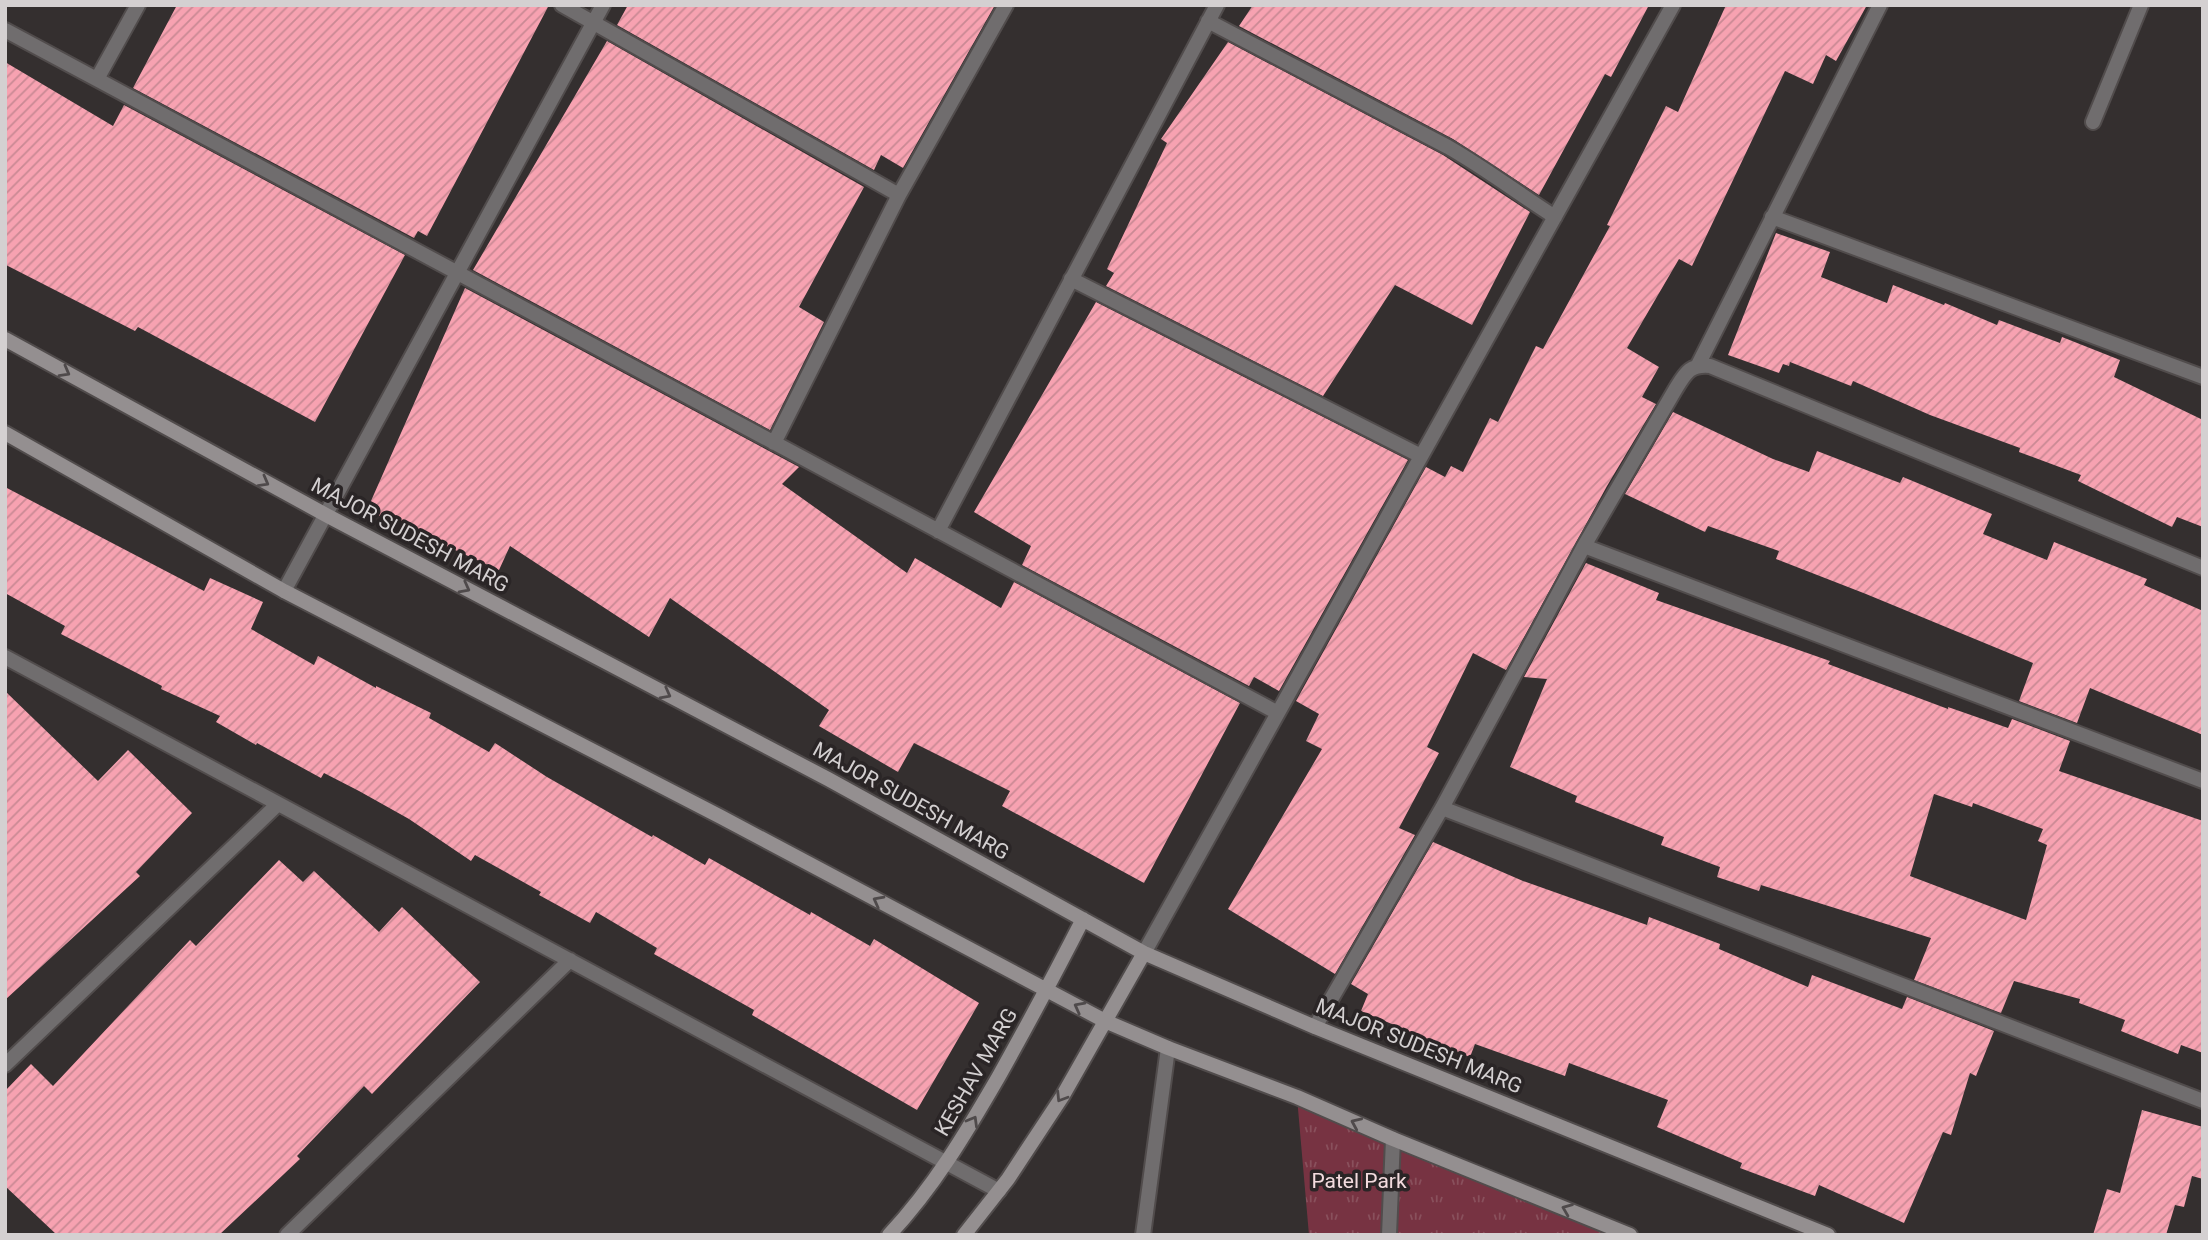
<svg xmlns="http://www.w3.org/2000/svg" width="2208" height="1240" viewBox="0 0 2208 1240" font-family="Roboto,sans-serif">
	<defs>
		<pattern id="park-tufts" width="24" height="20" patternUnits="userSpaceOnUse" patternTransform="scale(1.75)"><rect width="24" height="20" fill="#773342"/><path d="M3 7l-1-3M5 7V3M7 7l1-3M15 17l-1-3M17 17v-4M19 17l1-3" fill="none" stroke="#89505c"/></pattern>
		<pattern id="building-hatch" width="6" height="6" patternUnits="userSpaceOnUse" patternTransform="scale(1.75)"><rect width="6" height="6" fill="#f7a2b1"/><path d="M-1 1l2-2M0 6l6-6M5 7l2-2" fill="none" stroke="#c98994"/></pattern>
	</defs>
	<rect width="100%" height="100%" fill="#342f2f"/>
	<!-- park -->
	<path fill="url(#park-tufts)" d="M 1297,1097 L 1633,1235 L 1309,1235 Z"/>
	<!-- building -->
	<path fill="url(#building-hatch)" fill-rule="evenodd" d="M 177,5 L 549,5 L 427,236 L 418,231 L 414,238 L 133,88 Z
		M 628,5 L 995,5 L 903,168 L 881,155 L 874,170 L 617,25 Z
		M 1253,5 L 1649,5 L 1611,77 L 1605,74 L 1539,195 L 1453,139 L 1239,26 Z
		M 1726,5 L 1867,5 L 1836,61 L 1826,55 L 1813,84 L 1785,71 L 1692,266 L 1679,259 L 1627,348 L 1659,367 L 1642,397 L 1656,404 L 1607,486 L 1506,670 L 1473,653 L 1427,747 L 1439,753 L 1399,828 L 1415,835 L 1335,974 L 1228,909 L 1322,749 L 1306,741 L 1319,714 L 1296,701 L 1426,467 L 1445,477 L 1451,466 L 1463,472 L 1490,418 L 1498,422 L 1536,346 L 1543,349 L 1610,226 L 1607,225 L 1666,106 L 1678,112 Z
		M 607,41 L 864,187 L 799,307 L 824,322 L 770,430 L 473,270 Z
		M 1228,42 L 1443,155 L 1530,212 L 1472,325 L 1395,285 L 1323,396 L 1106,286 L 1114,273 L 1107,269 L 1167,143 L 1161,139 Z
		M 5,62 L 113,126 L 124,105 L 405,255 L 315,422 L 138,327 L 135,331 L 6,265 Z
		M 1776,233 L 1830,252 L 1821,277 L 1887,303 L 1893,285 L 1944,305 L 1945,303 L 1997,325 L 1999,320 L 2060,343 L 2062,337 L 2120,360 L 2114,377 L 2203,420 L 2203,527 L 2177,517 L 2172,527 L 2078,481 L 2081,475 L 2019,452 L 2020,448 L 1930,415 L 1853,381 L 1851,386 L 1790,362 L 1789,366 L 1783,364 L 1779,373 L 1728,355 Z
		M 465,288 L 799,467 L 782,484 L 907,573 L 915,558 L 1001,608 L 1014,582 L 1240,703 L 1144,883 L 1002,806 L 1010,791 L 914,743 L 898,772 L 819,726 L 829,710 L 670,598 L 649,637 L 510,546 L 499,570 L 367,510 Z
		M 1096,302 L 1408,460 L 1279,691 L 1254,677 L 1249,686 L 1022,565 L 1031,546 L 974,512 Z
		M 1673,412 L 1773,459 L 1809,472 L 1817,451 L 1900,483 L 1903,477 L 1992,514 L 1983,534 L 2047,560 L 2054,542 L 2147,579 L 2144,585 L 2203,611 L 2203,735 L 2090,688 L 2077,723 L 2019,701 L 2033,663 L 1866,594 L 1776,559 L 1779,551 L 1708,526 L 1705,532 L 1625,494 Z
		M 5,487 L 204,591 L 210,578 L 263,602 L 251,629 L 314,665 L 318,656 L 376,688 L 376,686 L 431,713 L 429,718 L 489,752 L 495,743 L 547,777 L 652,837 L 653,835 L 705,865 L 709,858 L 810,915 L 811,912 L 870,946 L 874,939 L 979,1003 L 917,1110 L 752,1015 L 754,1010 L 654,954 L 657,948 L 596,912 L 590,923 L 539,895 L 541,892 L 475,855 L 471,861 L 409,819 L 359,791 L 324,773 L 321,778 L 257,743 L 256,745 L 216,722 L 220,716 L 161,689 L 162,686 L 61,634 L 65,626 L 5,593 Z
		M 1586,563 L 1659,593 L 1656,600 L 1830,661 L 1828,664 L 1948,709 L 1948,707 L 2008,728 L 2012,719 L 2070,741 L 2059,771 L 2203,821 L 2203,1053 L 2181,1045 L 2178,1054 L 2121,1031 L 2125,1020 L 2079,1003 L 2080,999 L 2014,981 L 2001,1013 L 1914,980 L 1931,938 L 1761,885 L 1759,891 L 1717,877 L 1720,867 L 1661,845 L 1664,837 L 1575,802 L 1577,796 L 1510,767 L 1547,679 L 1524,677 ZM 1934,794 L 1972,807 L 1973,803 L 2043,829 L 2038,841 L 2047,845 L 2026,920 L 1910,876 Z
		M 5,691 L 98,781 L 128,750 L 192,813 L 136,872 L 140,876 L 5,1000 Z
		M 1433,842 L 1523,881 L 1647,925 L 1649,917 L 1720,944 L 1719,949 L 1808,987 L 1812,975 L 1902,1009 L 1907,997 L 1994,1031 L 1976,1076 L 1970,1073 L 1951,1135 L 1943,1132 L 1904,1223 L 1819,1185 L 1815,1196 L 1740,1168 L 1742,1163 L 1657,1127 L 1668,1100 L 1569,1063 L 1565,1076 L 1475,1044 L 1470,1057 L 1361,1011 L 1368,994 L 1351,984 Z
		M 279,860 L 303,882 L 314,871 L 379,932 L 402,907 L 480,982 L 372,1094 L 364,1086 L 297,1156 L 300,1159 L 219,1235 L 57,1235 L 5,1186 L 5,1091 L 31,1064 L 53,1086 L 190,940 L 196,946 Z
		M 2142,1110 L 2203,1127 L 2203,1179 L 2192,1176 L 2184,1207 L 2175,1205 L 2166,1235 L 2093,1235 L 2107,1189 L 2120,1193 Z"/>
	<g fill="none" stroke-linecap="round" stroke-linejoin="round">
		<!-- lane casing -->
		<g stroke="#514c4c" stroke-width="18">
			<path id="lane" d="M 2093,122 L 2141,5"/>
		</g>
		<!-- street casing -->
		<g stroke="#514c4c" stroke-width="18">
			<path id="street" d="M 562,5 L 899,195
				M 1208,21 L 1448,147 C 1485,168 1519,194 1555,217
				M 5,30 L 1278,713
				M 97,79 L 138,5
				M 1772,217 L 2203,377
				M 1071,279 L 1421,456
				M 1698,365 L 1880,5
				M 774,443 L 899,195 L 1006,5
				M 938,531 L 1217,5
				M 1584,546 L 2203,781
				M 284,591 L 603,5
				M 5,657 L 999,1191
				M 1442,808 L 2203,1101
				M 1144,953 L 1673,5
				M 1315,1027 L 1442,808 L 1584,546 L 1675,390 C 1685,374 1689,364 1710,366 L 2203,568
				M 5,1065 L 278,804
				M 287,1235 L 570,960
				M 1143,1235 L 1168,1048
				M 1389,1235 L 1393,1139"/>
		</g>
		<!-- secondary casing -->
		<g stroke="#514c4c" stroke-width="18">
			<path id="secondary" d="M 5,339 L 326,515 L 828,779 L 1144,953 L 1315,1027 L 1828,1235
				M 5,433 L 284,591 L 721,817 L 1105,1021 L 1168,1048 L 1297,1097 L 1393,1139 L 1630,1235
				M 889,1235 C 934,1187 966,1133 999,1076 C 1028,1024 1056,972 1083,919
				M 964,1235 L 1008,1179 L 1062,1097 L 1144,953"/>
		</g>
		<!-- lane -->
		<use href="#lane" stroke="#706d6e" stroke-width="14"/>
		<!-- street -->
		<use href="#street" stroke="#706d6e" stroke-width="14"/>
		<!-- secondary -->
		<use href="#secondary" stroke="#948f90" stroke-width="14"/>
	</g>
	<!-- one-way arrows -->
	<defs><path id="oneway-chevron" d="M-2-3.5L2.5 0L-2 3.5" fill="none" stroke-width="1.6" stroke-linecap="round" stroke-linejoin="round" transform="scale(1.75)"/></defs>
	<g stroke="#4f4a4b">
		<use href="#oneway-chevron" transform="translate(65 372) rotate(29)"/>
		<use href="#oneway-chevron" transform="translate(264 482) rotate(29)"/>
		<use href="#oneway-chevron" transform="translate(465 588) rotate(28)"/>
		<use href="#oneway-chevron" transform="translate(666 694) rotate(28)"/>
		<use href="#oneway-chevron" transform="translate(878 901) rotate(-152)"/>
		<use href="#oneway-chevron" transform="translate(1079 1007) rotate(-152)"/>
		<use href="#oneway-chevron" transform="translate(1061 1097) rotate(122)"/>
		<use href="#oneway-chevron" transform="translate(973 1121) rotate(-60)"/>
		<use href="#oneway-chevron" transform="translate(1356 1123) rotate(-156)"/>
		<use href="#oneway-chevron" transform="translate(1567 1209) rotate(-158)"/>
	</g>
	<g text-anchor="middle" stroke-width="7" stroke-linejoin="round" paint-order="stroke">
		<!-- street labels -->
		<g font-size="21" fill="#d4d0d1" stroke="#2a2526">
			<text transform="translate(410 535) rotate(28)" y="7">MAJOR SUDESH MARG</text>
			<text transform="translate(911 801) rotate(29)" y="7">MAJOR SUDESH MARG</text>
			<text transform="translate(1419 1046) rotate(22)" y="7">MAJOR SUDESH MARG</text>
			<text transform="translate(976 1072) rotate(-60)" y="7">KESHAV MARG</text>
		</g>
		<!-- park labels -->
		<g font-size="21" fill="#f3dbde" stroke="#2a2526">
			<text x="1359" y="1188">Patel Park</text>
		</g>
	</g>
	<!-- border -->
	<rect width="2208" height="1240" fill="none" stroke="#d4d0d1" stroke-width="14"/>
</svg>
